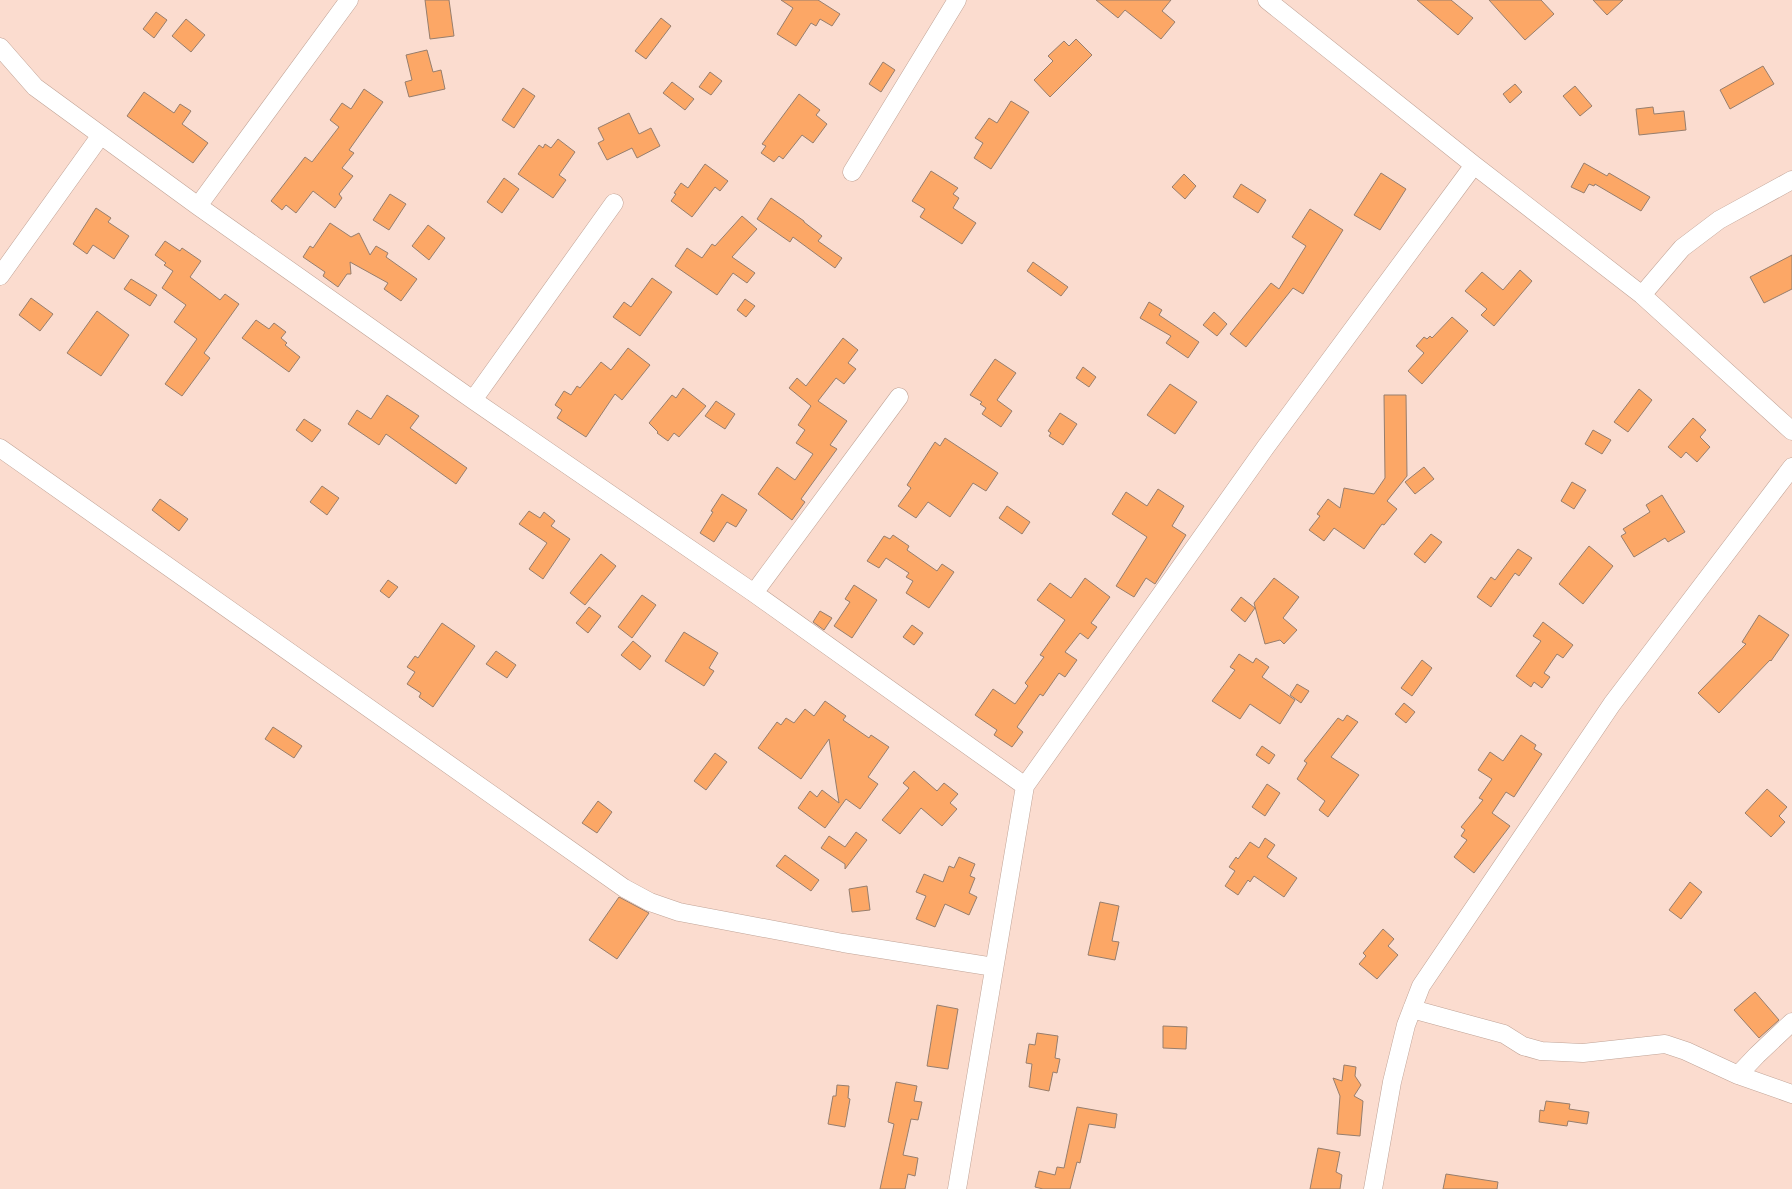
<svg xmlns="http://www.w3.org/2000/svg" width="1792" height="1189" viewBox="0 0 1792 1189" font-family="'PT Sans Narrow',sans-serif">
	<rect width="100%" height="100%" fill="#fbdccf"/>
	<!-- building -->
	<path fill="#fca766" stroke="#977e6d" d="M 425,0 L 449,0 L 454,36 L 430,39 Z
		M 781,0 L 818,0 L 840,14 L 832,26 L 820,19 L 816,26 L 811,23 L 796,46 L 777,34 L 793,8 Z
		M 1096,0 L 1171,0 L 1162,11 L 1175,22 L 1161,39 L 1125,10 L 1118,18 Z
		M 1417,0 L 1451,0 L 1473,18 L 1458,35 Z
		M 1489,0 L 1541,0 L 1554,14 L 1525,40 Z
		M 1593,0 L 1623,0 L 1607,15 Z
		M 156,12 L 167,20 L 154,38 L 143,29 Z
		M 661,18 L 671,26 L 646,59 L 635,51 Z
		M 186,19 L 205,35 L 191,52 L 172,36 Z
		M 1076,39 L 1092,55 L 1050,97 L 1034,80 L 1053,61 L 1048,56 L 1064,41 L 1069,46 Z
		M 427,50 L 433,72 L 441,70 L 445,89 L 409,97 L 405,82 L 412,80 L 406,55 Z
		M 883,62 L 895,70 L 881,92 L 869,84 Z
		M 1763,66 L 1774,84 L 1730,109 L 1720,90 Z
		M 710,72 L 722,81 L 711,95 L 699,87 Z
		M 672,82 L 694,99 L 685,110 L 663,93 Z
		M 1515,84 L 1522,92 L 1510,103 L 1503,94 Z
		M 1575,86 L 1592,106 L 1580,116 L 1563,96 Z
		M 523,88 L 535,96 L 514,128 L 502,120 Z
		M 364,89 L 383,102 L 349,150 L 354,153 L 342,168 L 353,176 L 339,194 L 342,198 L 335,208 L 313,191 L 296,213 L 286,205 L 282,210 L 271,201 L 305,157 L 312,162 L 339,127 L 330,120 L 342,103 L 351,109 Z
		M 144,92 L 174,113 L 180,104 L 191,111 L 182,124 L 208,143 L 193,163 L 127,116 Z
		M 799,94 L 820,110 L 816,115 L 827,124 L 813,143 L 802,135 L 783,159 L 779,156 L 774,162 L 761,153 L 766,146 L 762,144 Z
		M 1011,101 L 1029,112 L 991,169 L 974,158 L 983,143 L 975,138 L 989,118 L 997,123 Z
		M 1653,107 L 1654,114 L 1684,111 L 1686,130 L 1639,135 L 1636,109 Z
		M 629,113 L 639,134 L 651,128 L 660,146 L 637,158 L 632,148 L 607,160 L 598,143 L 604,140 L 598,128 Z
		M 558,139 L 575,152 L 559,175 L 566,180 L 553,198 L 518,174 L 539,145 L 543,148 L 545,144 L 551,148 Z
		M 1584,163 L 1607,176 L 1609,173 L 1650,197 L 1641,211 L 1595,184 L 1594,186 L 1589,184 L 1584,193 L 1571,187 Z
		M 705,164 L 728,181 L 720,191 L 715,187 L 692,217 L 671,201 L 676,194 L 674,193 L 681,183 L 688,188 Z
		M 931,171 L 958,188 L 953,194 L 959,198 L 953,208 L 976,223 L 962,244 L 920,217 L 925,209 L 912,201 Z
		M 1381,173 L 1406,189 L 1380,230 L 1354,215 Z
		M 1184,174 L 1196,186 L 1185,199 L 1172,187 Z
		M 504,178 L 519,189 L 502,213 L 487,202 Z
		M 1241,184 L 1266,200 L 1258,213 L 1233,197 Z
		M 390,194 L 406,204 L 389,230 L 373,220 Z
		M 771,198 L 804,221 L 804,222 L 822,236 L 818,241 L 842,258 L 835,268 L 793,237 L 790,242 L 757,219 Z
		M 96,208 L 111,218 L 108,222 L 129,236 L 114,259 L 93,245 L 87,254 L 73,244 Z
		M 1310,209 L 1343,230 L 1303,294 L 1293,288 L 1246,347 L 1230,334 L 1271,283 L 1279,289 L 1306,246 L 1292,237 Z
		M 742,216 L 757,229 L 732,257 L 755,273 L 747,283 L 733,273 L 717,295 L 675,266 L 687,248 L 702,258 L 712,244 L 715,246 Z
		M 330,223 L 351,237 L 359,233 L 370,255 L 376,246 L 388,253 L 386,257 L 417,279 L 401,301 L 384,289 L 388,283 L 350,262 L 351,274 L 347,274 L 338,287 L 323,276 L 325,272 L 303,257 L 310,246 L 313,248 Z
		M 428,225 L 445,238 L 429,260 L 412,246 Z
		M 165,241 L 180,251 L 182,248 L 201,261 L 190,277 L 220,300 L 225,294 L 239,304 L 204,353 L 210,358 L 182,396 L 165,384 L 197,339 L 174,322 L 186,305 L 162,288 L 173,271 L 164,265 L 166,263 L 155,255 Z
		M 1792,255 L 1792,289 L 1764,303 L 1750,277 Z
		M 1033,262 L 1068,287 L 1061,296 L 1027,271 Z
		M 1520,270 L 1532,281 L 1494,326 L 1481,315 L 1487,309 L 1465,291 L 1482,272 L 1503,290 Z
		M 652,278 L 672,292 L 640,336 L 613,317 L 624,302 L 631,307 Z
		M 131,279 L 157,295 L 150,306 L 124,289 Z
		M 31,298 L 53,314 L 40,331 L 19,315 Z
		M 745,299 L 755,306 L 746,317 L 737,310 Z
		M 1149,302 L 1162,310 L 1159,315 L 1199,342 L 1188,358 L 1166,343 L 1171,336 L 1140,318 Z
		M 97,311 L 129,335 L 101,376 L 67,353 Z
		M 1214,312 L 1227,324 L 1217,336 L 1203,325 Z
		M 1452,317 L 1468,331 L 1422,384 L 1408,371 L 1424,353 L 1416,346 L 1424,337 L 1427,339 L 1430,336 L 1432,338 Z
		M 256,320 L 269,329 L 274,323 L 286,332 L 281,338 L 287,343 L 285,345 L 300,357 L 289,372 L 242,338 Z
		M 843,338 L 858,350 L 848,363 L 856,369 L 844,384 L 836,378 L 818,401 L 847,421 L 830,445 L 837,449 L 801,499 L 805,502 L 792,520 L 758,494 L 777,467 L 795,480 L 813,454 L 796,443 L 805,430 L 798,425 L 811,406 L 789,388 L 797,378 L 806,386 Z
		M 628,348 L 650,365 L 622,400 L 615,394 L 586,437 L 557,418 L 562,410 L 555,405 L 564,391 L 571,395 L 577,386 L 580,388 L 601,362 L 611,370 Z
		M 995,359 L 1016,373 L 997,400 L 1012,411 L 1001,427 L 982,414 L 986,408 L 980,404 L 982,402 L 970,395 Z
		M 1083,367 L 1096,377 L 1089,387 L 1076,378 Z
		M 1170,384 L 1197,402 L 1175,434 L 1147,415 Z
		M 683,388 L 706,406 L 679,437 L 674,433 L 668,441 L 657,433 L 658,432 L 649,423 L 672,395 L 676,398 Z
		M 1639,389 L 1652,400 L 1628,432 L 1614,422 Z
		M 387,395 L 419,416 L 410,428 L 467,468 L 456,484 L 386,434 L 379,445 L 348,424 L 357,410 L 371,419 Z
		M 1384,395 L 1406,395 L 1407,476 L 1387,501 L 1397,509 L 1384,525 L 1382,524 L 1364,549 L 1334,528 L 1324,541 L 1309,530 L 1320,516 L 1317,514 L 1328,499 L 1340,508 L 1344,488 L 1374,494 L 1385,478 Z
		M 716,401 L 735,414 L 725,429 L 705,416 Z
		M 1060,413 L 1077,424 L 1063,445 L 1049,436 L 1051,433 L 1048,431 Z
		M 1693,418 L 1706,430 L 1700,437 L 1710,447 L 1697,462 L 1686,452 L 1681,458 L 1668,447 Z
		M 304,419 L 321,430 L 312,442 L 296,430 Z
		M 1593,430 L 1611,440 L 1602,454 L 1585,444 Z
		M 945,438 L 998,473 L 986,491 L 973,483 L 950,517 L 928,502 L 916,518 L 898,506 L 911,488 L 907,485 L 935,442 L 940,446 Z
		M 1424,467 L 1434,479 L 1415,494 L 1405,482 Z
		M 1572,482 L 1586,490 L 1574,509 L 1561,501 Z
		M 322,486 L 339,498 L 327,515 L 310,502 Z
		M 1158,489 L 1184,506 L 1172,526 L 1186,535 L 1155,584 L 1146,578 L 1134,597 L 1116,586 L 1147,537 L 1112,514 L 1126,492 L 1147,506 Z
		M 722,494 L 747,510 L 736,527 L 727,522 L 714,542 L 700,533 L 713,512 L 711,511 Z
		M 1662,495 L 1685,532 L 1668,542 L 1665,538 L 1634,557 L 1621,536 L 1626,533 L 1623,529 L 1650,512 L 1646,505 Z
		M 160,499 L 188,519 L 179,531 L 152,510 Z
		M 1007,506 L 1030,522 L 1022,534 L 999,518 Z
		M 529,511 L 540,518 L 544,512 L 555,521 L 551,526 L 570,539 L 543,579 L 529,569 L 547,543 L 519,524 Z
		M 1431,534 L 1442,542 L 1425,563 L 1414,554 Z
		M 893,535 L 909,546 L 907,550 L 937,571 L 942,564 L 954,572 L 929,608 L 906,593 L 913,581 L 906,577 L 909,573 L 886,558 L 879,568 L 867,561 L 884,536 L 890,539 Z
		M 1589,546 L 1613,566 L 1583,604 L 1559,584 Z
		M 1518,549 L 1532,558 L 1519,576 L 1515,573 L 1491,607 L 1477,597 L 1491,577 L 1495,580 Z
		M 601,554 L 616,566 L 585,605 L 570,593 Z
		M 1085,578 L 1110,597 L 1091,623 L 1097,627 L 1088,639 L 1080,633 L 1065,652 L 1077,660 L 1065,677 L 1059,673 L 1043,696 L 1040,694 L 1017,727 L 1023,732 L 1012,747 L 994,735 L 997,730 L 975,715 L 993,689 L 1015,704 L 1028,686 L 1025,683 L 1044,657 L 1040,655 L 1065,620 L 1037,600 L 1050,583 L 1071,598 Z
		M 1274,578 L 1299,597 L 1283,618 L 1297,630 L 1284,644 L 1280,640 L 1265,644 L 1254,603 Z
		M 388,580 L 398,587 L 389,598 L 380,591 Z
		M 854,585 L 877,600 L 852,638 L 834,626 L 850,602 L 845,599 Z
		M 642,595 L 656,605 L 632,638 L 618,627 Z
		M 1241,597 L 1255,608 L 1245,622 L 1231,610 Z
		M 589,607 L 601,616 L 588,633 L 576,623 Z
		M 820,611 L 832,618 L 824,630 L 813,622 Z
		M 1759,615 L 1789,635 L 1771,661 L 1770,660 L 1719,713 L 1698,693 L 1746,644 L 1742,642 Z
		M 1543,622 L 1573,645 L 1563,658 L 1557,654 L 1544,673 L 1550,677 L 1542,688 L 1534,682 L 1531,687 L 1516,676 L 1541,641 L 1533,636 Z
		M 442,623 L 475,646 L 433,707 L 419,697 L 421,693 L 407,684 L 415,672 L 407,667 L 415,656 L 418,658 Z
		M 912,625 L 923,633 L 914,645 L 903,637 Z
		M 684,632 L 718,653 L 709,668 L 714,671 L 704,686 L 665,661 Z
		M 633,641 L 651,656 L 640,670 L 621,655 Z
		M 496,651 L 516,665 L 507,678 L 486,664 Z
		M 1239,654 L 1253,663 L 1256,658 L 1269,667 L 1262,677 L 1295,700 L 1280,724 L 1250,704 L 1240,719 L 1212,701 L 1235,670 L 1230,667 Z
		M 1422,660 L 1432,668 L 1412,696 L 1401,688 Z
		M 1297,684 L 1309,691 L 1301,703 L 1290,695 Z
		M 825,701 L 846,716 L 843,720 L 869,738 L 871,735 L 889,747 L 868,777 L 878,784 L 860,809 L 846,799 L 825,828 L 798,808 L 810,791 L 817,797 L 822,790 L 839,803 L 829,739 L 801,779 L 758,748 L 777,722 L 781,725 L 786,718 L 794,723 L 805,709 L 814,716 Z
		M 1404,703 L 1415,712 L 1406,723 L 1395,714 Z
		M 1347,715 L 1358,722 L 1331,757 L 1359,775 L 1328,817 L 1319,810 L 1325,801 L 1297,779 L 1307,763 L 1304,761 L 1338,718 L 1343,721 Z
		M 273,727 L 302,746 L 294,758 L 265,739 Z
		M 1521,735 L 1536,745 L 1534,749 L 1542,754 L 1514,797 L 1506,792 L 1492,813 L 1510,826 L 1474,873 L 1454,857 L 1467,840 L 1461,836 L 1465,830 L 1461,827 L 1483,800 L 1479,798 L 1492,779 L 1478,770 L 1490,752 L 1503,761 Z
		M 1262,746 L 1275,755 L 1269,764 L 1256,755 Z
		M 715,753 L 727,762 L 706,790 L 694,781 Z
		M 914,771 L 937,791 L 944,783 L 958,794 L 950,803 L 957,809 L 942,826 L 921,808 L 900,834 L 882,820 L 909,788 L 903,783 Z
		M 1267,784 L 1280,793 L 1265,816 L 1252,807 Z
		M 1767,789 L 1787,807 L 1779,816 L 1785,822 L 1771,837 L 1745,813 Z
		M 598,801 L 612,812 L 597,833 L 582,823 Z
		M 856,832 L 867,840 L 845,869 L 845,864 L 821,848 L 829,836 L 845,847 Z
		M 1265,838 L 1275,845 L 1267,857 L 1297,878 L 1284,897 L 1254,876 L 1250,882 L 1248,880 L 1238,895 L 1225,886 L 1235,871 L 1229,867 L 1236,857 L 1238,859 L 1250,842 L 1259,848 Z
		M 785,855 L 819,880 L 811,891 L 776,866 Z
		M 959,857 L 975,864 L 970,876 L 975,878 L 969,893 L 977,897 L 969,915 L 945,904 L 935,927 L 916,919 L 926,896 L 916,892 L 924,874 L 943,882 L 949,866 L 954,868 Z
		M 1690,882 L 1702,892 L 1681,919 L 1669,910 Z
		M 867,886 L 870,910 L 852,912 L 849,889 Z
		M 619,897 L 649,913 L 617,959 L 589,940 Z
		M 1100,902 L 1119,906 L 1112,941 L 1119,942 L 1115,960 L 1088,955 Z
		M 1383,929 L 1394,939 L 1388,946 L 1398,955 L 1377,979 L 1359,964 L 1366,956 L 1363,953 Z
		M 1755,992 L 1779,1020 L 1759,1038 L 1734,1010 Z
		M 937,1005 L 958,1009 L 948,1069 L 927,1066 Z
		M 1163,1026 L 1187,1027 L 1186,1049 L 1163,1048 Z
		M 1037,1033 L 1058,1036 L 1055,1058 L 1060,1059 L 1057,1073 L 1053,1072 L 1049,1091 L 1029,1087 L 1032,1064 L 1026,1063 L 1029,1044 L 1035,1045 Z
		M 1344,1065 L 1356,1067 L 1355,1076 L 1361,1085 L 1354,1096 L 1363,1101 L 1360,1136 L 1337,1134 L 1340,1096 L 1333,1078 L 1342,1081 Z
		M 896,1082 L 917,1086 L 914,1101 L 922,1102 L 918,1120 L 911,1119 L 903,1155 L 918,1158 L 915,1176 L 908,1174 L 905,1189 L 880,1189 L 894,1124 L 888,1122 Z
		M 837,1085 L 849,1086 L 848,1098 L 850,1099 L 845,1127 L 828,1124 L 833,1096 L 836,1096 Z
		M 1546,1101 L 1570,1104 L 1569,1109 L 1589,1112 L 1587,1124 L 1568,1121 L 1567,1126 L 1539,1122 L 1540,1110 L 1544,1111 Z
		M 1077,1107 L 1117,1114 L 1115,1128 L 1089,1124 L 1080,1163 L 1077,1162 L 1070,1189 L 1043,1189 L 1035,1187 L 1039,1171 L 1055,1175 L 1057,1167 L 1064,1168 Z
		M 1318,1148 L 1340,1152 L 1336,1172 L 1342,1175 L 1340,1189 L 1310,1189 Z
		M 1446,1174 L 1498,1182 L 1497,1189 L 1443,1189 Z"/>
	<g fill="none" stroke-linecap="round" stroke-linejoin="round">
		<!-- minor casing -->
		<g stroke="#c0a396" stroke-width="19">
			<path id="minor" d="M 1267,0 L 1474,165 L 1642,295 L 1792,431
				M 0,47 L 35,87 L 198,206 L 473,400 L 754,593 L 1025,786
				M 852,172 L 957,0
				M 198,206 L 349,0
				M 0,276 L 101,135
				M 1642,295 L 1682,248 L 1719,220 L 1792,180
				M 473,400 L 614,203
				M 0,448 L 624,888 L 650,902 L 679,912 L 843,943 L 994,967
				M 754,593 L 899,397
				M 1412,1009 L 1504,1034 L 1523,1046 L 1541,1051 L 1583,1053 L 1665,1044 L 1686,1051 L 1738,1075 L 1757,1055 L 1792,1022
				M 1738,1075 L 1792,1094
				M 957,1189 L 1025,786 L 1265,448 L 1474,165
				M 1373,1189 L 1392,1082 L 1406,1025 L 1421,986 L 1612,704 L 1792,467"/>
		</g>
		<!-- minor -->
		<use href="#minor" stroke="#fff" stroke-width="18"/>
	</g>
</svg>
